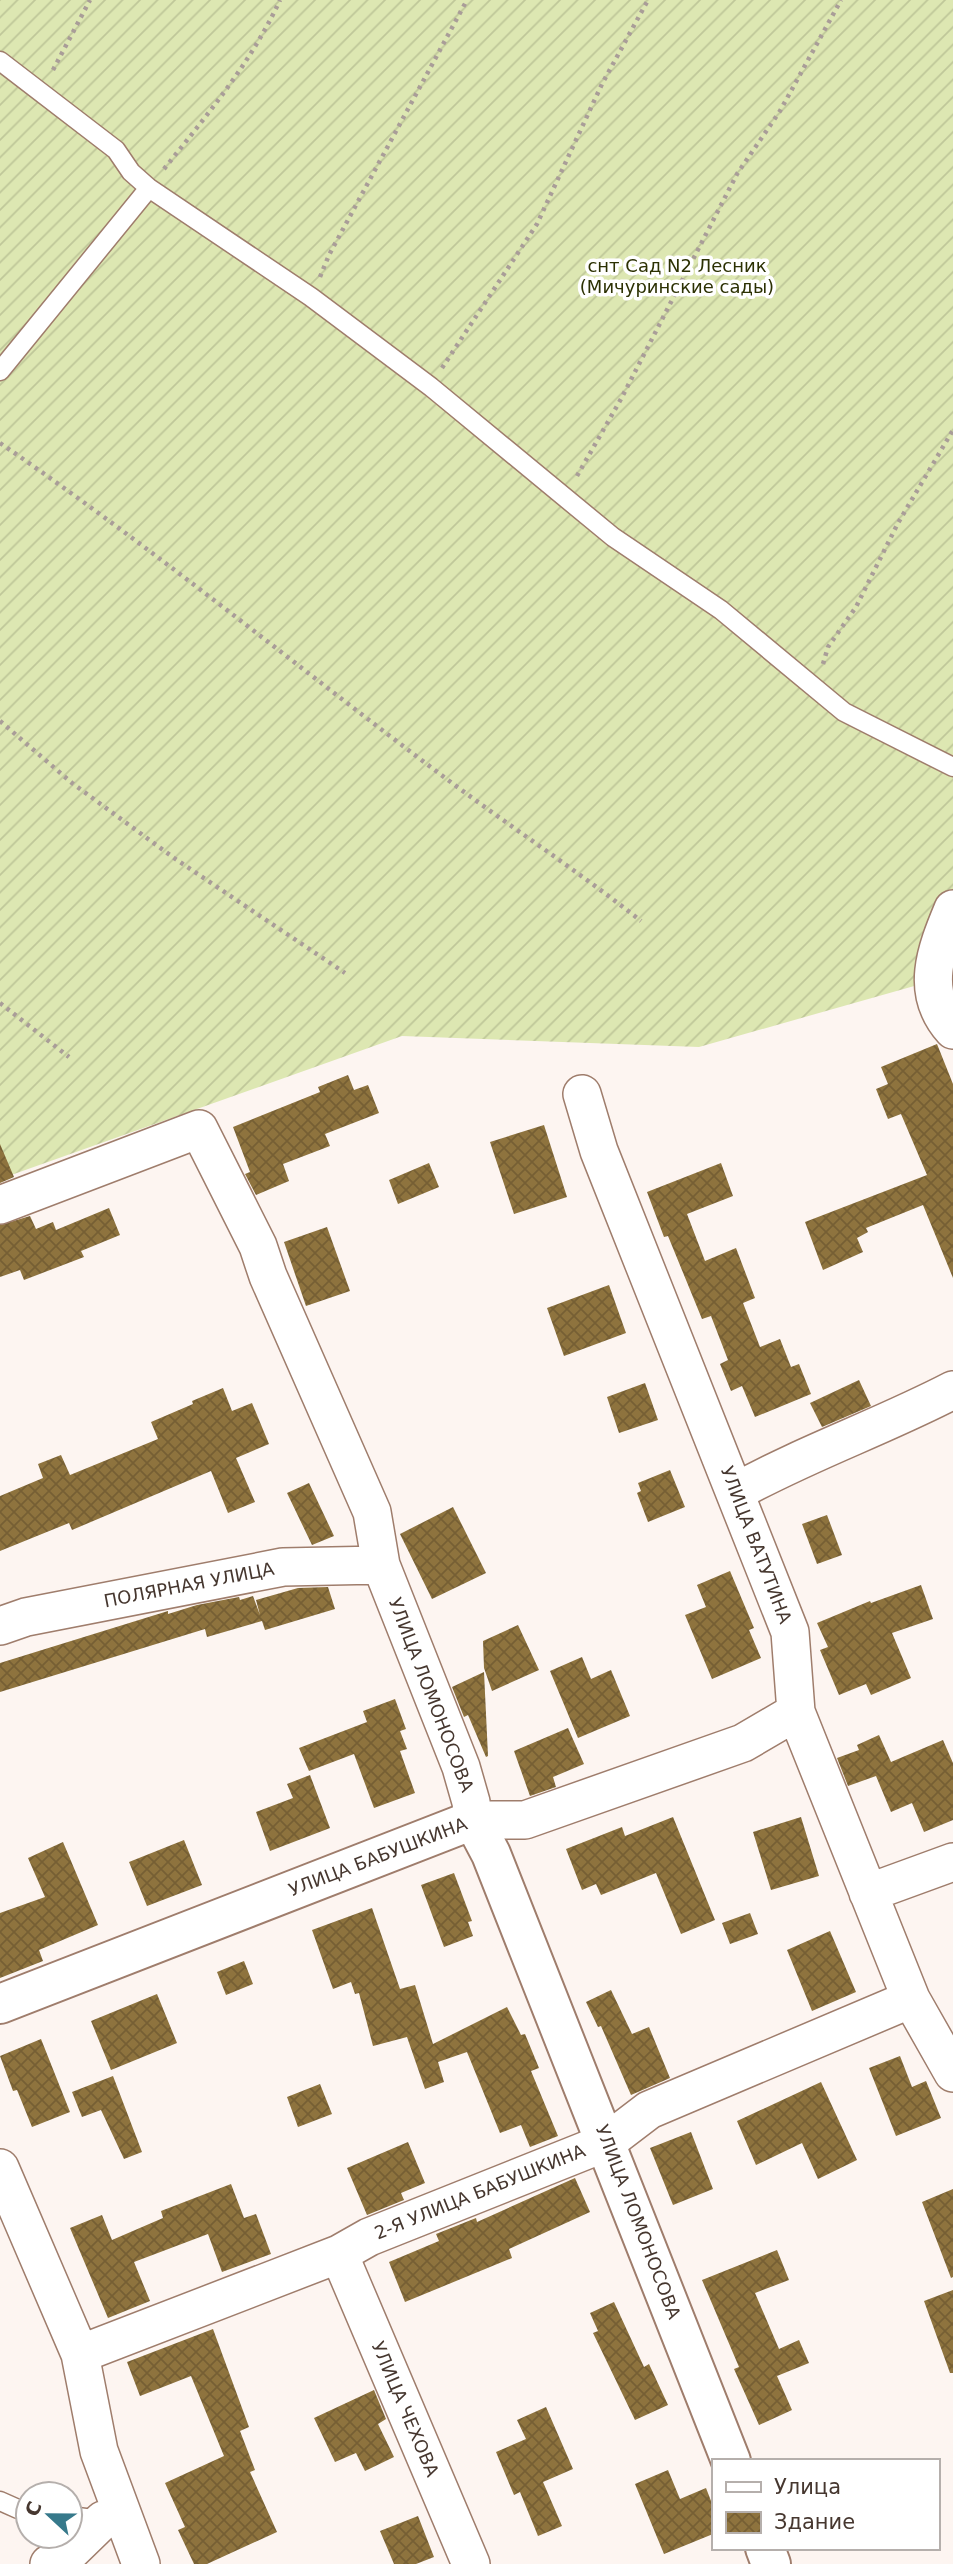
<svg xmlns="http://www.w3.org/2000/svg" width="953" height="2564" viewBox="0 0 953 2564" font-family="'DejaVu Sans',sans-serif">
	<defs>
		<pattern id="garden-furrows" width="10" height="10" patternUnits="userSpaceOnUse" patternTransform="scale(1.75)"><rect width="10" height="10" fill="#dde7b2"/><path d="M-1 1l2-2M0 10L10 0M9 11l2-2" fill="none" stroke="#bfc799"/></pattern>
		<pattern id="building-cross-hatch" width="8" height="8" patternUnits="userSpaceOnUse" patternTransform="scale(1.75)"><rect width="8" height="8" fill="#8e733e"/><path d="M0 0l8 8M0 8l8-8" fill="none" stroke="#765f34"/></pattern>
	</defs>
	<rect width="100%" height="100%" fill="#fdf5f1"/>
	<!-- garden -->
	<path fill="url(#garden-furrows)" d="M 0,0 L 953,0 L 953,986 L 946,977 L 699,1047 L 402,1036 L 0,1179 Z"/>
	<!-- building -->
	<path fill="url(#building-cross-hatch)" d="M 937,1044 L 953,1084 L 953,1278 L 923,1205 L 866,1228 L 868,1232 L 857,1238 L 863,1252 L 823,1270 L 805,1222 L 927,1175 L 901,1114 L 888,1119 L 876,1089 L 888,1084 L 881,1067 Z
		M 348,1075 L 354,1090 L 368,1085 L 379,1113 L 325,1134 L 330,1146 L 283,1164 L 289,1181 L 256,1195 L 245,1174 L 250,1172 L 233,1127 L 320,1092 L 318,1087 Z
		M 544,1125 L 567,1197 L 514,1214 L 490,1142 Z
		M 0,1144 L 14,1177 L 0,1183 Z
		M 429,1163 L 439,1187 L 398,1204 L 389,1180 Z
		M 721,1163 L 733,1196 L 687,1214 L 705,1261 L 736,1248 L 755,1298 L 743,1303 L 760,1347 L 780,1339 L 791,1367 L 799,1364 L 811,1394 L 755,1417 L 742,1386 L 731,1391 L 720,1364 L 728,1360 L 711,1316 L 702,1319 L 668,1236 L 664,1237 L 647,1192 Z
		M 109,1208 L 120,1235 L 81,1251 L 84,1257 L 24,1280 L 20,1270 L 0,1277 L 0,1225 L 30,1216 L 36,1229 L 53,1222 L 56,1230 Z
		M 327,1227 L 350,1291 L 306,1306 L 284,1242 Z
		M 609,1285 L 626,1333 L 564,1356 L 547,1308 Z
		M 859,1380 L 871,1406 L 822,1427 L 810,1403 Z
		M 645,1383 L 658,1420 L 619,1433 L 607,1397 Z
		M 223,1388 L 232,1411 L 252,1403 L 269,1444 L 236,1458 L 255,1502 L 228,1513 L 211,1471 L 72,1530 L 69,1523 L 0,1551 L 0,1496 L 43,1478 L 38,1464 L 61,1455 L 70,1475 L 158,1439 L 151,1422 L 193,1404 L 192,1401 Z
		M 670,1470 L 685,1507 L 648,1522 L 637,1493 L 641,1491 L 638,1483 Z
		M 309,1483 L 334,1536 L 312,1545 L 287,1493 Z
		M 453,1507 L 486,1573 L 432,1599 L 400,1534 Z
		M 827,1515 L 842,1555 L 817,1564 L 802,1524 Z
		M 730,1571 L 754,1628 L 749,1630 L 761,1658 L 712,1679 L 685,1615 L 706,1607 L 697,1585 Z
		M 921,1585 L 933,1619 L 892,1633 L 911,1678 L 871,1695 L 866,1684 L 839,1695 L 820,1650 L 828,1647 L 817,1623 L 870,1601 L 871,1603 Z
		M 328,1587 L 335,1609 L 265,1630 L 262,1621 L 207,1637 L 205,1629 L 0,1692 L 0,1663 L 168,1611 L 168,1614 L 197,1605 L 239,1597 L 240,1600 L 253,1596 L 260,1615 L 256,1600 L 298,1588 Z
		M 518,1625 L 539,1670 L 492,1691 L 484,1668 L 483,1641 Z
		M 582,1657 L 591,1679 L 611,1670 L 630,1716 L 578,1738 L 550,1671 Z
		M 484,1672 L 488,1756 L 486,1757 L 468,1715 L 464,1717 L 452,1687 Z
		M 395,1699 L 406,1729 L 400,1731 L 407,1749 L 400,1751 L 415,1793 L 374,1808 L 354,1754 L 309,1771 L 299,1748 L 367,1722 L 363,1711 Z
		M 568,1728 L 584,1764 L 553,1777 L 556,1787 L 530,1796 L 514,1751 Z
		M 879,1735 L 891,1762 L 943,1740 L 953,1763 L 953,1820 L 924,1832 L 912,1803 L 891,1812 L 876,1776 L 848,1786 L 837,1758 L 859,1750 L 857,1745 Z
		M 310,1775 L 330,1828 L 270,1851 L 256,1812 L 293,1798 L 287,1784 Z
		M 673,1817 L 715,1920 L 681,1934 L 656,1873 L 601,1895 L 596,1884 L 582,1890 L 566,1849 L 622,1827 L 625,1836 Z
		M 801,1817 L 819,1876 L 771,1890 L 753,1832 Z
		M 184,1840 L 202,1885 L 147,1906 L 129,1862 Z
		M 63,1842 L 98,1925 L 39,1950 L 43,1961 L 0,1978 L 0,1913 L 45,1897 L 28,1858 Z
		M 454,1873 L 472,1921 L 468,1922 L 473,1936 L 444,1947 L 421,1885 Z
		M 372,1908 L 400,1989 L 415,1985 L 433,2044 L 507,2007 L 521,2035 L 525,2034 L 539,2068 L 531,2071 L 558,2136 L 530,2147 L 521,2125 L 500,2133 L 467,2052 L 438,2062 L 444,2082 L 425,2089 L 407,2037 L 373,2046 L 359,1993 L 355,1994 L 351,1982 L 333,1989 L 312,1930 Z
		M 750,1913 L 758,1934 L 730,1944 L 722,1923 Z
		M 830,1931 L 856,1992 L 812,2011 L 787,1950 Z
		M 244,1961 L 253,1984 L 226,1995 L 217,1972 Z
		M 611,1990 L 632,2034 L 649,2027 L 670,2078 L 631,2095 L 601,2026 L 598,2027 L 586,2002 Z
		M 157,1994 L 177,2043 L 111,2070 L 91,2021 Z
		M 41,2039 L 70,2112 L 32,2127 L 17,2090 L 13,2091 L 0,2056 Z
		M 900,2056 L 912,2087 L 926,2081 L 941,2118 L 896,2136 L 869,2068 Z
		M 113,2076 L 142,2152 L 124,2159 L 101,2110 L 82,2117 L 72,2092 Z
		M 821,2082 L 857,2160 L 818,2179 L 802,2143 L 756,2165 L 737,2121 Z
		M 320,2084 L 332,2114 L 298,2127 L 287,2097 Z
		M 691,2132 L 713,2189 L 673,2205 L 650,2148 Z
		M 408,2142 L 425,2183 L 401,2193 L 404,2200 L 367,2215 L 347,2168 Z
		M 575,2178 L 590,2212 L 509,2249 L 512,2258 L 405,2302 L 389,2262 L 439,2241 L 436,2234 L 476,2218 L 477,2222 Z
		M 231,2184 L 244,2218 L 256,2214 L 271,2254 L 222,2272 L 208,2234 L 134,2262 L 150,2301 L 108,2318 L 70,2228 L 102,2215 L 112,2240 L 163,2218 L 161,2211 Z
		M 953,2189 L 953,2277 L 951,2278 L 922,2202 Z
		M 777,2250 L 789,2280 L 755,2293 L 779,2349 L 799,2340 L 809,2363 L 777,2376 L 792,2410 L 759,2425 L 734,2369 L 739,2367 L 702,2280 Z
		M 953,2290 L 953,2373 L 950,2373 L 924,2301 Z
		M 614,2302 L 644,2367 L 649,2364 L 668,2405 L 635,2420 L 593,2333 L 598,2331 L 590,2313 Z
		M 213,2329 L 249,2427 L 240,2431 L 255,2470 L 250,2472 L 277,2532 L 207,2564 L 194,2564 L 178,2530 L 185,2527 L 165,2483 L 224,2456 L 191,2376 L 140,2396 L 127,2362 Z
		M 374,2390 L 386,2419 L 378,2424 L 394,2457 L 365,2471 L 356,2453 L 335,2462 L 314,2418 Z
		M 546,2407 L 573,2469 L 543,2482 L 562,2526 L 538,2536 L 520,2492 L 514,2495 L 496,2452 L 526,2439 L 517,2420 Z
		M 668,2470 L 680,2499 L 706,2488 L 713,2506 L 713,2534 L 664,2554 L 635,2484 Z
		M 418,2516 L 434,2557 L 416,2564 L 394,2564 L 380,2531 Z"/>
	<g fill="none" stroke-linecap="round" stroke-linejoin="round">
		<!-- lane casing -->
		<g stroke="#9f7d6c" stroke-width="21">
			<path id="lane" d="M 0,61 L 116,150 L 131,172 L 149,188 L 311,297 L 431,387 L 613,537 L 721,610 L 844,712 L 953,767
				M 0,371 L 149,188
				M 0,2501 L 18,2509 L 28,2510
				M 70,2516 L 101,2520"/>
		</g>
		<!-- street casing -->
		<g stroke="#9f7d6c" stroke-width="40">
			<path id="street" d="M 953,909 C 936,950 919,992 953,1030
				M 582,1094 L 599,1151 L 790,1632 L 796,1712 L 911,1999 L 953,2073
				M 0,1205 L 199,1129 L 258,1246 L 268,1276 L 372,1512 L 381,1565 L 461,1767 L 471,1802 L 473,1820 L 525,1820 L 743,1743 L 796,1712
				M 736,1492 C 806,1453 882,1427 953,1390
				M 0,1626 L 26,1617 L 283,1567 L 381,1565
				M 868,1893 L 953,1862
				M 0,2168 L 80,2354 L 99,2451 L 141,2564
				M 339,2254 L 471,2564
				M 80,2354 L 339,2254 L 369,2237 L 607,2142 L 649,2110 L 911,1999
				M 49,2564 L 67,2555 L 103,2520"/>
		</g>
		<!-- secondary casing -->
		<g stroke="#9f7d6c" stroke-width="42">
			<path id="secondary" d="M 0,2004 L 473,1820 L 491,1854 L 731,2461
				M 765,2548 L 771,2564"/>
		</g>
		<!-- path -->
		<path stroke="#a99d98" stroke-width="4.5" stroke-dasharray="3.5 5" stroke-linecap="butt" d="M 53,70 L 90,0
			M 164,169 C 207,115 251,63 280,0
			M 320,277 L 329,255 L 467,0
			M 442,368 L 537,224 L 602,84 L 648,0
			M 0,443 C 150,546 290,661 436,771 C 503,822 574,868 641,921
			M 577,476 L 621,399 L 737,174 L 780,111 L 841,0
			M 823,664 L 828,647 L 856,607 L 898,523 L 953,430
			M 0,721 L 72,783 L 174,858 L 345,973
			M 0,1003 L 69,1057"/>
		<!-- lane -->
		<use href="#lane" stroke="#fff" stroke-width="18"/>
		<!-- street -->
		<use href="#street" stroke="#fff" stroke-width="37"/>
		<!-- secondary -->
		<use href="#secondary" stroke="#fff" stroke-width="38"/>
	</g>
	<g text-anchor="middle" stroke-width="7" stroke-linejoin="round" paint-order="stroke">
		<!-- park labels -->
		<g font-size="18" fill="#2c3103" stroke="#fff">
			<text x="677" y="272">снт Сад N2 Лесник<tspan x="677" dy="21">(Мичуринские сады)</tspan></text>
		</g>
		<!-- street labels -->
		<g font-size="18" fill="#46372f" stroke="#fff">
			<text transform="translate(756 1545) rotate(69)" y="6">УЛИЦА ВАТУТИНА</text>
			<text transform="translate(189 1585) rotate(-11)" y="6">ПОЛЯРНАЯ УЛИЦА</text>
			<text transform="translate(431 1695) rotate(69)" y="6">УЛИЦА ЛОМОНОСОВА</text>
			<text transform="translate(378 1857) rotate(-21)" y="6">УЛИЦА БАБУШКИНА</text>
			<text transform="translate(480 2192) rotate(-22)" y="6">2-Я УЛИЦА БАБУШКИНА</text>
			<text transform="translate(638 2222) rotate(69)" y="6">УЛИЦА ЛОМОНОСОВА</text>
			<text transform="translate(405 2409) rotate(67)" y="6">УЛИЦА ЧЕХОВА</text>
		</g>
	</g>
	<!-- legend -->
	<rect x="712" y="2459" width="228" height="91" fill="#ffffff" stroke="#b5afac" stroke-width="2"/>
	<rect x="726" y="2482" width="35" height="10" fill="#ffffff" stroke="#b5afac" stroke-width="2"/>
	<text x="774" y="2494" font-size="21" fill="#46372f">Улица</text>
	<rect x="726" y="2512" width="35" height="21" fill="url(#building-cross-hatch)" stroke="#b5afac" stroke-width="2"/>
	<text x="774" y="2529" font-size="21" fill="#46372f">Здание</text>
	<!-- north arrow -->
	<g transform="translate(49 2515) rotate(292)"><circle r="33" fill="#ffffff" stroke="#b5afac" stroke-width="2"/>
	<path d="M0-5L12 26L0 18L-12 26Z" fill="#37798b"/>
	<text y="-10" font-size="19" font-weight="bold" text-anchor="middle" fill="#46372f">С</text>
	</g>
</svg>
